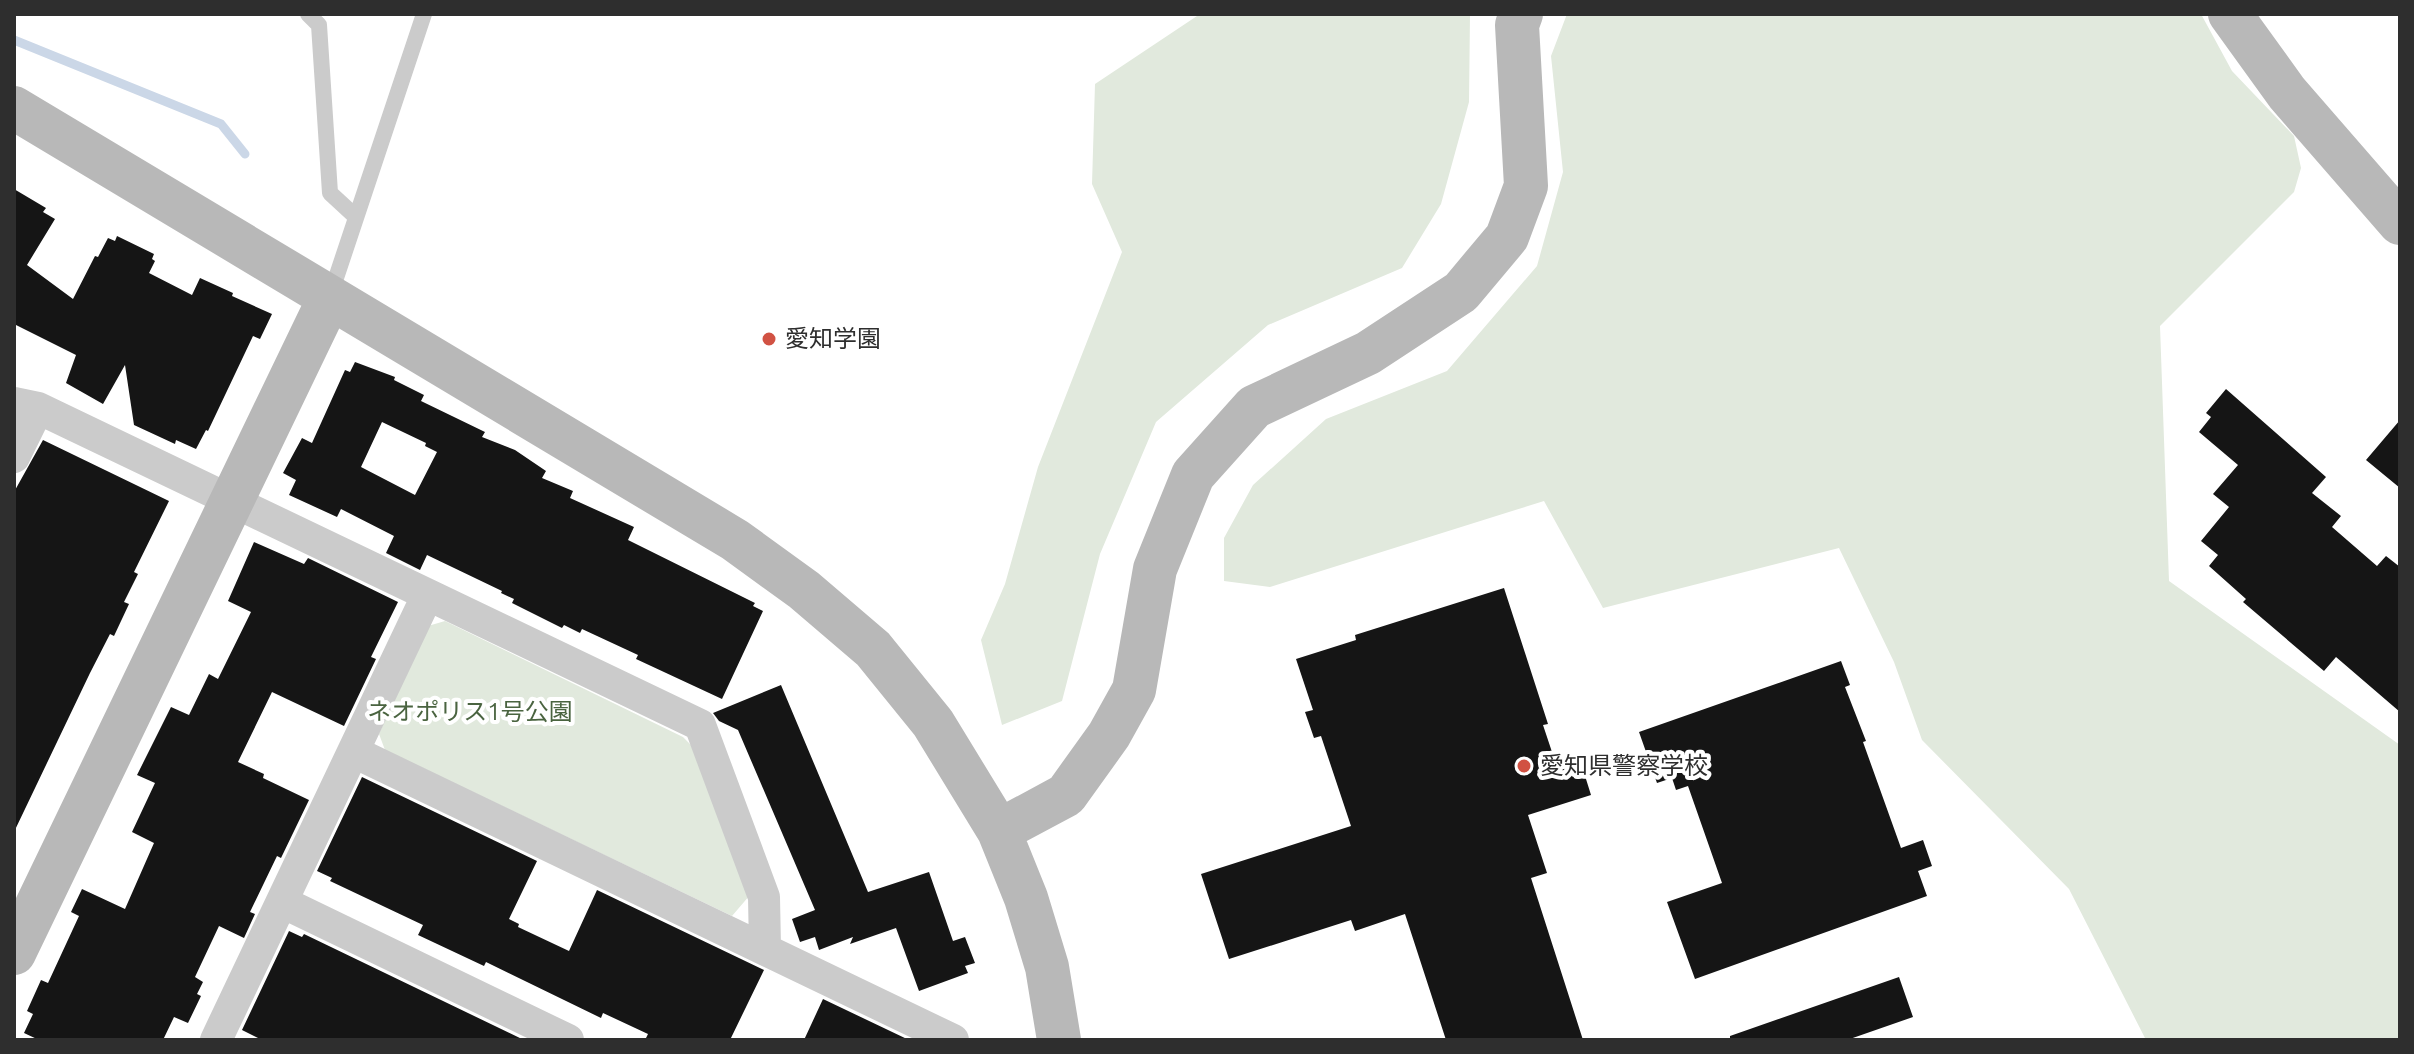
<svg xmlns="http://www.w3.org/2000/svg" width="2414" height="1054" viewBox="0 0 2414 1054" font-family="Ubuntu,'Noto Sans JP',sans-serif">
	<rect width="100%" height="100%" fill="#fff"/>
	<!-- green -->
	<path fill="#e1e9dd" d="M 1200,14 L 1470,14 L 1469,102 L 1441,204 L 1402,268 L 1268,325 L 1156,422 L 1100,554 L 1062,701 L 1002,725 L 981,640 L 1005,584 L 1038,467 L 1122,252 L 1092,184 L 1095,84 Z
		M 1567,14 L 2201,14 L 2232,71 L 2294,136 L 2301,168 L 2294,192 L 2160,326 L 2169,581 L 2400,745 L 2400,1040 L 2146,1040 L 2069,889 L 1922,740 L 1894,662 L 1839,548 L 1603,608 L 1544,501 L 1270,587 L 1224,581 L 1224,538 L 1253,485 L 1326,419 L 1447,371 L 1537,266 L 1563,172 L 1551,56 Z
		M 445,621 L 683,737 L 695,749 L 750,895 L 732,916 L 385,750 L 379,734 L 428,626 Z"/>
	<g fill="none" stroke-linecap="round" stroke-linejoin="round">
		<!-- stream -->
		<path stroke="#cbd7e7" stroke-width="9" d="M 14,40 L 221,124 L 245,154"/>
	</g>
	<!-- building -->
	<path fill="#151515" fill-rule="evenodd" d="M 14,189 L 46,208 L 43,212 L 55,219 L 27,265 L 73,299 L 95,256 L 98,257 L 108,238 L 115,241 L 117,236 L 154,254 L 152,259 L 155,261 L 149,273 L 192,295 L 200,278 L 233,293 L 232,296 L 272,314 L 260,339 L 253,336 L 208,431 L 206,430 L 196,449 L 176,440 L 175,444 L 134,425 L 125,365 L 103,404 L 66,383 L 76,355 L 14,324 Z
		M 355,362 L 395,377 L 394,380 L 424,395 L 421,401 L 485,432 L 482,437 L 515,450 L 546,471 L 542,478 L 573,491 L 570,498 L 634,527 L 628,540 L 755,603 L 753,606 L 763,611 L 722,699 L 636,659 L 638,655 L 582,629 L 580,633 L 564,625 L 562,628 L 512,603 L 514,599 L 501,593 L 502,591 L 427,555 L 420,570 L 386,553 L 394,536 L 341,509 L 337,517 L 289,495 L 296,480 L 283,473 L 302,438 L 312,443 L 345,370 L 350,372 ZM 382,422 L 426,443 L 425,446 L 437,452 L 415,495 L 361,467 Z
		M 2226,389 L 2326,477 L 2312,493 L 2341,516 L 2332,527 L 2377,566 L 2386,556 L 2400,567 L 2400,712 L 2336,657 L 2324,671 L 2243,602 L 2246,599 L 2209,566 L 2218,555 L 2201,541 L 2229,507 L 2213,494 L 2238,465 L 2199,432 L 2211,417 L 2206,413 Z
		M 2400,420 L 2400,488 L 2366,460 Z
		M 43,440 L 169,501 L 134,572 L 138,574 L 124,602 L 129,604 L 114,636 L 110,634 L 90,673 L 14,832 L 14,492 Z
		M 254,542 L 304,564 L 308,558 L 398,602 L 371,657 L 376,659 L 344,726 L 272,692 L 238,762 L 264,774 L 263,778 L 309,800 L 281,858 L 277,856 L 250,912 L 255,914 L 244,938 L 219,926 L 195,977 L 203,982 L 197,994 L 201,996 L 188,1023 L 174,1017 L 163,1040 L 39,1040 L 24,1033 L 33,1014 L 27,1011 L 41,980 L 48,983 L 79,916 L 71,912 L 82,889 L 125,909 L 154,843 L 132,832 L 155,783 L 137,775 L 171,707 L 189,715 L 209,674 L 218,679 L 251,612 L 228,601 Z
		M 1504,588 L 1548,724 L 1543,725 L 1558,770 L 1581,763 L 1591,795 L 1528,815 L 1547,873 L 1531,878 L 1583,1040 L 1446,1040 L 1405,914 L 1355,931 L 1351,920 L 1229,959 L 1201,874 L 1351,826 L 1321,736 L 1314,738 L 1305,712 L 1313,710 L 1296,659 L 1356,640 L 1355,635 Z
		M 1841,661 L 1850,685 L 1845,687 L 1866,741 L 1863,742 L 1901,848 L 1923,840 L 1932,866 L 1918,871 L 1927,896 L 1695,979 L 1667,902 L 1722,883 L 1688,786 L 1676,790 L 1672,778 L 1657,783 L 1639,732 Z
		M 781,685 L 868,892 L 929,872 L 953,941 L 965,937 L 975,963 L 965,966 L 968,973 L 919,991 L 896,928 L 850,944 L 853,937 L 819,950 L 815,937 L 800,942 L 792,919 L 815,910 L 738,730 L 719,721 L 713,713 Z
		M 362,777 L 537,861 L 509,919 L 519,924 L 518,927 L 569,951 L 597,890 L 764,970 L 730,1040 L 645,1040 L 648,1034 L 603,1013 L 601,1018 L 486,962 L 484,966 L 418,935 L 423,925 L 330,881 L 332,878 L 317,871 Z
		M 289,931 L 302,937 L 304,934 L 524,1040 L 262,1040 L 242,1030 Z
		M 1899,977 L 1913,1017 L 1847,1040 L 1730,1040 L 1730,1036 Z
		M 823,999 L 909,1040 L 804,1040 Z"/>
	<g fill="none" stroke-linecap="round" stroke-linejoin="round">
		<!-- lane -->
		<path stroke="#cbcbcb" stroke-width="16" d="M 308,14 L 319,25 L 330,193 L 356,217
			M 331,293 L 424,14"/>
		<!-- street -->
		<path stroke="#cbcbcb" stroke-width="32" d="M 14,403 L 38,408 L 700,725 L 764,897 L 765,949
			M 14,457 L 38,408
			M 354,752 L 953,1040
			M 282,902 L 568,1040
			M 216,1040 L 427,596"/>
		<!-- secondary -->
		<path stroke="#b8b8b8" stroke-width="44" d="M 2230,14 L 2287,93 L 2400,223
			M 14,108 L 735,540 L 804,590 L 873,649 L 933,723 L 999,831 L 1026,898 L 1047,967 L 1059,1040
			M 999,831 L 1066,795 L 1109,735 L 1134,690 L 1155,569 L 1193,475 L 1254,407 L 1368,353 L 1461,292 L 1507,237 L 1526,186 L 1517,25 L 1521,14
			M 14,953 L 329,299"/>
	</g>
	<!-- markers -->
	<g fill="#d15243" stroke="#fff" stroke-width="3">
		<circle cx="769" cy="339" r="8"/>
		<circle cx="1524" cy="766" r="8"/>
	</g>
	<g text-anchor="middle" stroke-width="8" stroke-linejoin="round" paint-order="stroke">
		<!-- poi labels -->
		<g font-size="24" fill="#2e2e2e" stroke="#fff" text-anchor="start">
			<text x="785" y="347">愛知学園</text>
			<text x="1540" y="774">愛知県警察学校</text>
		</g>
		<!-- park labels -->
		<g font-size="24" fill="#4a6440" stroke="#fff">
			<text x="470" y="720">ネオポリス1号公園</text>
		</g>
	</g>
	<!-- border -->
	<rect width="2414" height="1054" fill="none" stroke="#2e2e2e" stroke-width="32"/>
</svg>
